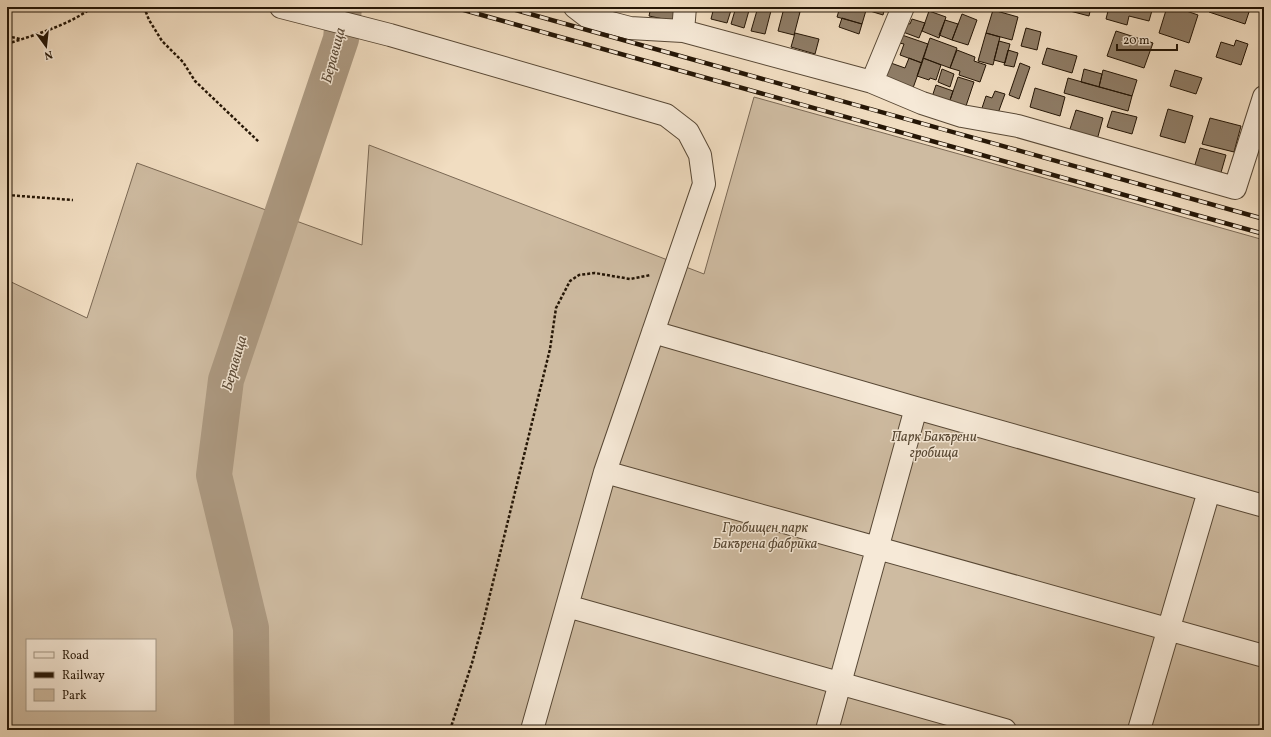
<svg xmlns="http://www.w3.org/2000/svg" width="1271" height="737" viewBox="0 0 1271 737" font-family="Vollkorn,serif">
	<rect width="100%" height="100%" fill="#f1ddc1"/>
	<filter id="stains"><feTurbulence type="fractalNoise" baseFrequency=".005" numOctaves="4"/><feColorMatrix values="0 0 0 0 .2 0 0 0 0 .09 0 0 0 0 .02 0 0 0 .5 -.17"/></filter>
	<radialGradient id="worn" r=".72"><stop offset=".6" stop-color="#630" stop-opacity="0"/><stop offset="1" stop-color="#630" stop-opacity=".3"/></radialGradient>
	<!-- green -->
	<path fill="#cebba1" stroke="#7a6854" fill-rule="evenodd" d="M 754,97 L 959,154 L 1264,240 L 1264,730 L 7,730 L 7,280 L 87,318 L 137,163 L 362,245 L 369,145 L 704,274 ZM 27,640 L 155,640 L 155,710 L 27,710 Z"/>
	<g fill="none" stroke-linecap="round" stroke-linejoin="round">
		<!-- river -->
		<path stroke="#ac9981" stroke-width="36" d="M 252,730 L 251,628 L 214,475 L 226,380 L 341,39 L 344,7"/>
	</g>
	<!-- building -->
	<path fill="#8f7d67" stroke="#251606" d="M 651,7 L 676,7 L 673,21 L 649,16 Z
		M 714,7 L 732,7 L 727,23 L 711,19 Z
		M 736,7 L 750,7 L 744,28 L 731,24 Z
		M 758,7 L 772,7 L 765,34 L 751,31 Z
		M 840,7 L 867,7 L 862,24 L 837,17 Z
		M 872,7 L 885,7 L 883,15 L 870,11 Z
		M 1071,7 L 1091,7 L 1089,16 L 1070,11 Z
		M 1109,7 L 1153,7 L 1149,21 L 1129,16 L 1127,25 L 1106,19 Z
		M 1167,7 L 1175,7 L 1198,15 L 1189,43 L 1159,33 Z
		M 1210,7 L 1245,7 L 1250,9 L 1245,24 L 1209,12 Z
		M 784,8 L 800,12 L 794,35 L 778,31 Z
		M 993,10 L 1018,17 L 1012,40 L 986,33 Z
		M 929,11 L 946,17 L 939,38 L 922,31 Z
		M 962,14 L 977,20 L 968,45 L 952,40 Z
		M 842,18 L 862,24 L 859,34 L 839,27 Z
		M 912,19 L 925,23 L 919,38 L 903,32 L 906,23 L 910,24 Z
		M 945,20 L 958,24 L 952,40 L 939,35 Z
		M 1026,28 L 1041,32 L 1037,50 L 1021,46 Z
		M 1116,31 L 1153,43 L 1144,68 L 1107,56 Z
		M 795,33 L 819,39 L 815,54 L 791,47 Z
		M 986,33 L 1000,37 L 993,65 L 978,61 Z
		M 902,35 L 928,44 L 922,63 L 900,55 L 904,44 L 899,43 Z
		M 930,38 L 957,48 L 950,68 L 923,58 Z
		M 1236,40 L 1248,44 L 1241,65 L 1216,57 L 1221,42 L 1234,46 Z
		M 999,41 L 1010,44 L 1005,63 L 994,60 Z
		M 1047,48 L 1077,56 L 1072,73 L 1042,64 Z
		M 957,50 L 975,57 L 974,61 L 986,65 L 980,82 L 959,75 L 960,71 L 950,68 Z
		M 1008,50 L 1018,53 L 1014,67 L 1004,65 Z
		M 909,58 L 922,63 L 913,88 L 883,78 L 888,62 L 905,68 Z
		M 923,58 L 941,65 L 936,80 L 930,78 L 929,80 L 917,76 Z
		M 1020,63 L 1030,67 L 1019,99 L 1009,95 Z
		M 942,69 L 954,74 L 950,87 L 938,82 Z
		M 1084,69 L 1102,74 L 1099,87 L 1081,82 Z
		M 1103,70 L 1137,80 L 1132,96 L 1099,87 Z
		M 1175,70 L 1202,78 L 1196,94 L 1170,86 Z
		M 958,77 L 974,82 L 965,109 L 949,103 Z
		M 1068,78 L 1132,96 L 1128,111 L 1064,93 Z
		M 936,85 L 953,91 L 949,103 L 932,97 Z
		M 1035,88 L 1065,97 L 1060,116 L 1030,107 Z
		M 995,91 L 1005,94 L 997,116 L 981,111 L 986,96 L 992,98 Z
		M 1168,109 L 1193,116 L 1185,143 L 1160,136 Z
		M 1076,110 L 1103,118 L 1097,140 L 1069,132 Z
		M 1112,111 L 1137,117 L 1132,134 L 1107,127 Z
		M 1210,118 L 1241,126 L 1234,152 L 1202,144 Z
		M 1200,148 L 1226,155 L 1220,176 L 1194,168 Z"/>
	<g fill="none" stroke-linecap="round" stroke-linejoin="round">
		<!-- minor casing -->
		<g stroke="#584835" stroke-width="24">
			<path id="minor" d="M 281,7 L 390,35 L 666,115 L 688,132 L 700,155 L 704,184 L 605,472 L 532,730
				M 575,7 L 588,17 L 630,28 L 683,31 L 872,82 L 922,103 L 962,116 L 1018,126 L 1235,188 L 1264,97
				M 683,31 L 685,7
				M 872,82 L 903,7
				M 653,332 L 916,408 L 1264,506
				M 605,472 L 1264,656
				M 567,606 L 1005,730
				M 827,730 L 916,408
				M 1139,730 L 1209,491"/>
		</g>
		<!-- path -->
		<path stroke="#251606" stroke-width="2.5" stroke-dasharray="3 2" stroke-linecap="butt" d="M 144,7 L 149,20 L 162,41 L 183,62 L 195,81 L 259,142
			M 7,36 L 20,39
			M 7,44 C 37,34 67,26 93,7
			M 7,195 L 73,200
			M 450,730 L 472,663 L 483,623 L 550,349 L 556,308 L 570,281 L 579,275 L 595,273 L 630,279 L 651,275"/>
		<!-- minor -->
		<use href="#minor" stroke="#f6e9d7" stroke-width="22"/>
		<!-- rail casing -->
		<g stroke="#251606" stroke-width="4.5">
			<path id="rail" d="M 453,7 L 1264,234
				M 505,7 L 1264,219"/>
		</g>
		<!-- rail -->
		<use href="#rail" stroke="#f6e9d7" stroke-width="3" stroke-dasharray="9" stroke-linecap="butt"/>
	</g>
	<g text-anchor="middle" stroke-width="3" stroke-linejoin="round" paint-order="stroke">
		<!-- park labels -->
		<g font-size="14" font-style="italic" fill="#584834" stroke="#f6e9d7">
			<text x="934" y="441">Парк Бакърени<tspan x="934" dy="16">гробища</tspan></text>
			<text x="765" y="532">Гробищен парк<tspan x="765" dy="16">Бакърена фабрика</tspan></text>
		</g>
		<!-- water labels -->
		<g font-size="15" font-style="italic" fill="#5b4a37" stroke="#f6e9d7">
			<text transform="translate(333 55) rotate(-75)" y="5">Беравица</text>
			<text transform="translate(234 363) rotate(-74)" y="5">Беравица</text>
		</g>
	</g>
	<!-- margin -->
	<rect width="1271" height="737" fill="none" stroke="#f1ddc1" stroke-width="24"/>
	<rect x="8" y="8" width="1255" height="721" fill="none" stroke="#251606" stroke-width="2"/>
	<rect x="12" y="12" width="1247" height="713" fill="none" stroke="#251606"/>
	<!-- legend -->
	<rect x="26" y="639" width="130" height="72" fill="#f6e9d7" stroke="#a29583"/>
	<rect x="34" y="652" width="20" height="6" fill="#f6e9d7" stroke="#a29583"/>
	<text x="62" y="659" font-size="12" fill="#251606">Road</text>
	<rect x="34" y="672" width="20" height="6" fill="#251606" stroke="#a29583"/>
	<text x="62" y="679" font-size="12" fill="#251606">Railway</text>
	<rect x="34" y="689" width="20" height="12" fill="#cebba1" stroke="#a29583"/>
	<text x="62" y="699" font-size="12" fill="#251606">Park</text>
	<!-- north arrow -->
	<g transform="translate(46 46) rotate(165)" stroke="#f6e9d7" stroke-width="3" paint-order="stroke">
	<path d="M0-3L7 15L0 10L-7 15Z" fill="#251606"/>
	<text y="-6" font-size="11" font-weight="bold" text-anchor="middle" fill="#251606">N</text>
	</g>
	<!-- scale -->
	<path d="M1117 44v6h60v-6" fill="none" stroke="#251606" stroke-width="2"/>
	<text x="1123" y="44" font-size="12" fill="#251606" stroke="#f6e9d7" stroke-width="3" paint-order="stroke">20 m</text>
	<rect width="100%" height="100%" filter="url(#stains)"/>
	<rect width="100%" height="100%" fill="url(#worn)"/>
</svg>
